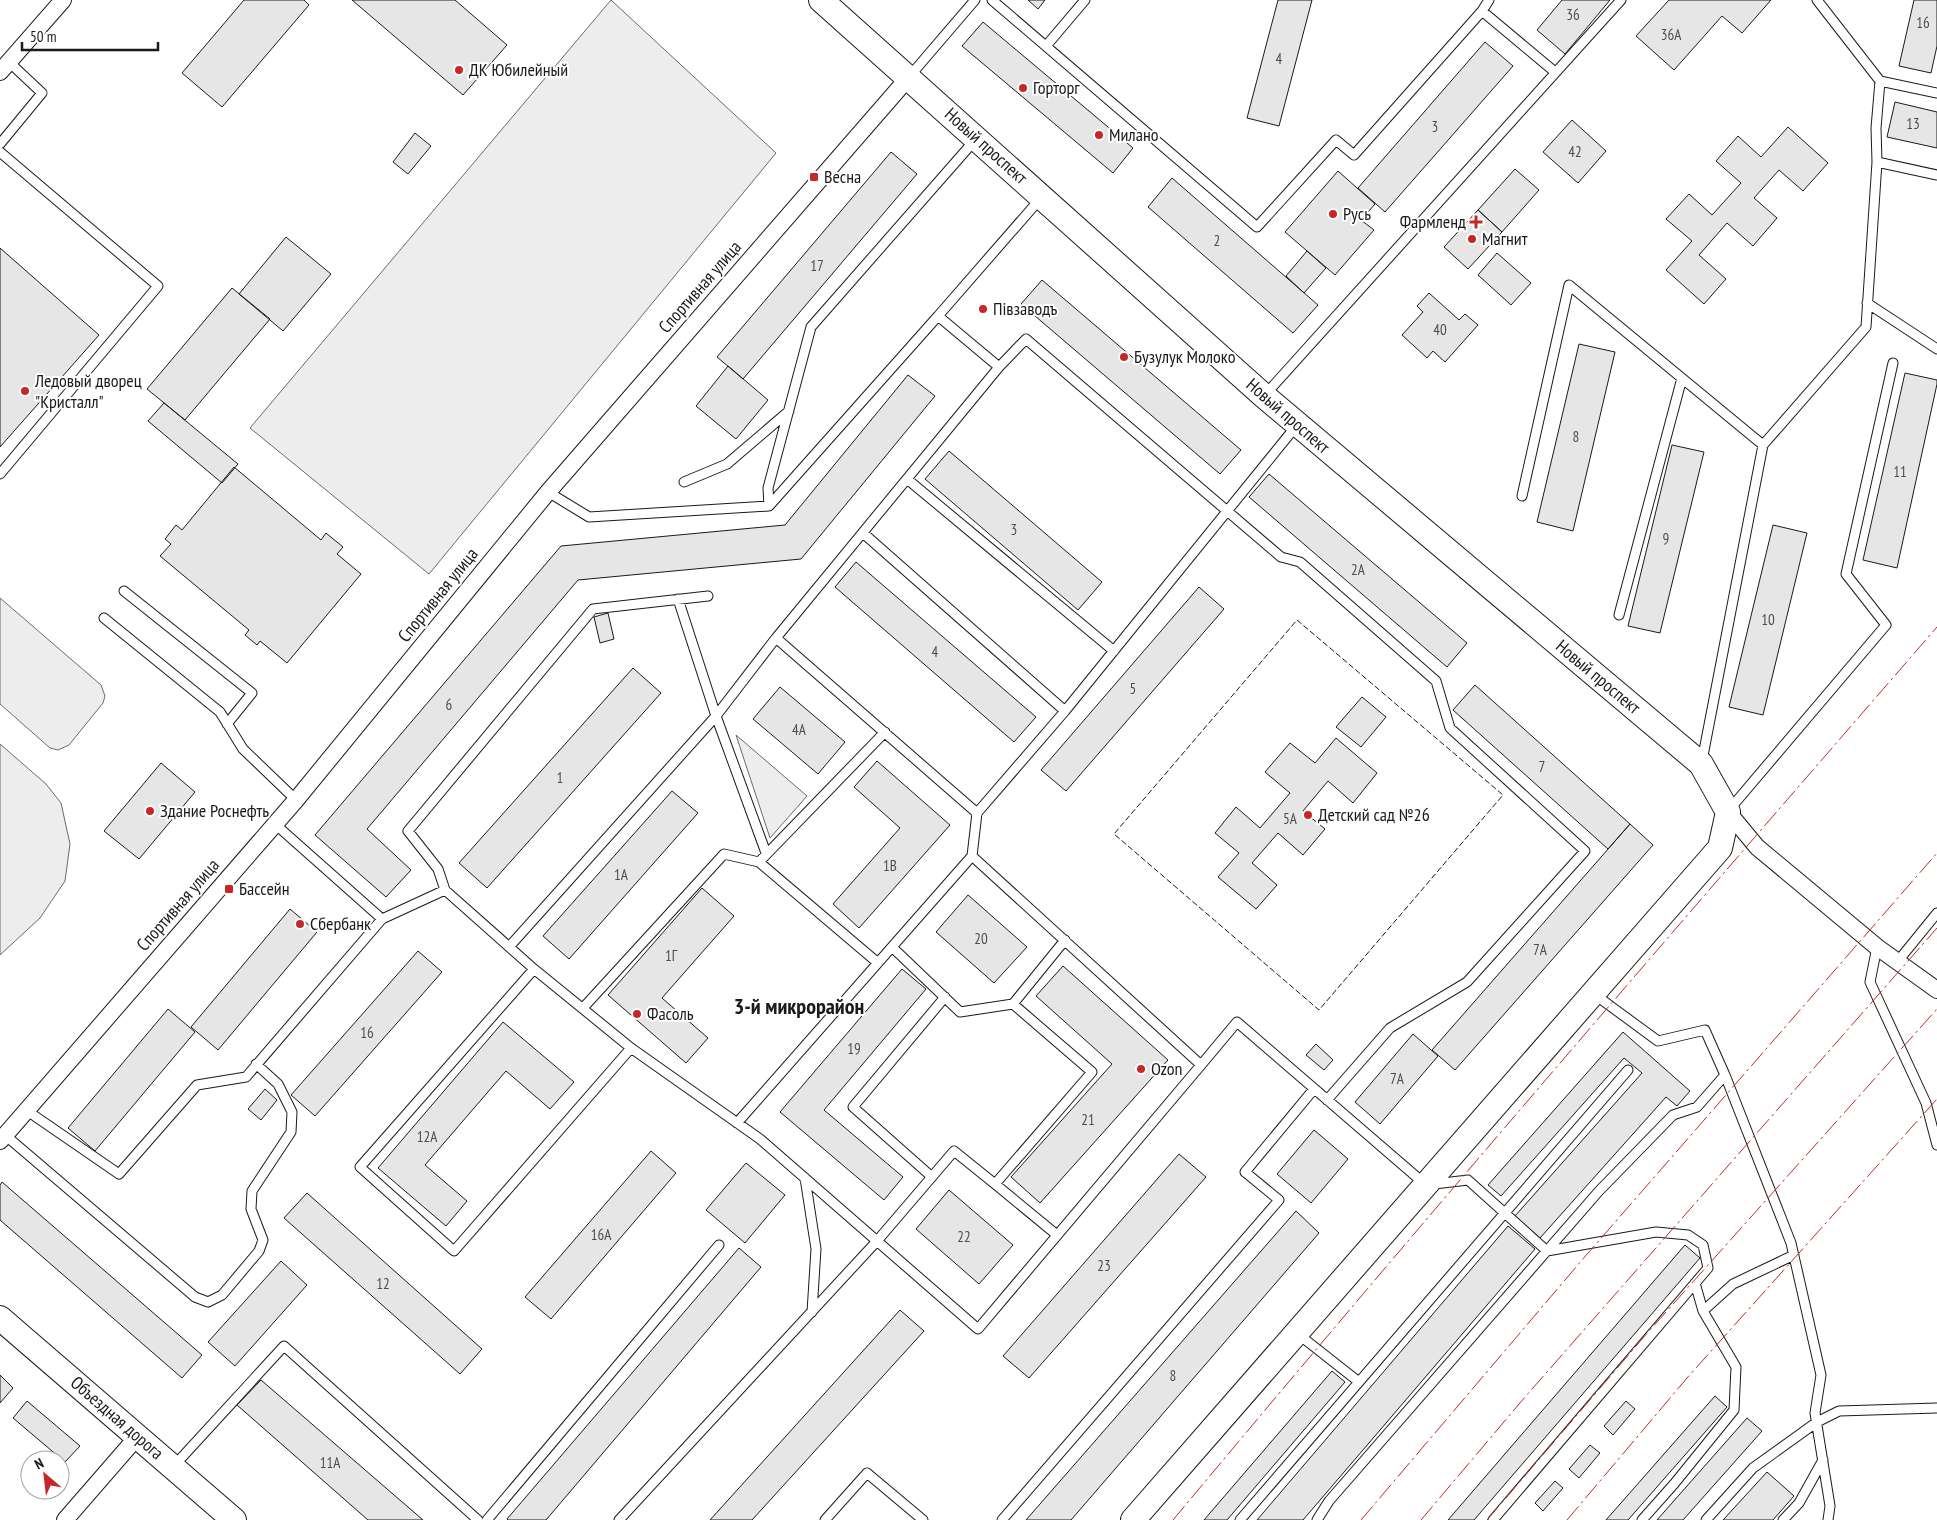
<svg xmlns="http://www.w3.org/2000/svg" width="1937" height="1520" viewBox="0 0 1937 1520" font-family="'PT Sans Narrow',sans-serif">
	<rect width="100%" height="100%" fill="#fff"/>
	<!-- green -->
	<path fill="#ededed" stroke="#6a6a6a" d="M 611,0 L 776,153 L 429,574 L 250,428 Z
		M 0,598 L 101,685 L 105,696 L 103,703 L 69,745 L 58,750 L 50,748 L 0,704 Z
		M 736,735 L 807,796 L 770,838 Z
		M 0,744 L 46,784 L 61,803 L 70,844 L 65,881 L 40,918 L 0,955 Z"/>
	<!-- building -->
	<path fill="#e6e6e6" stroke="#1a1a1a" d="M 244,0 L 304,0 L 309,5 L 222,107 L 182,73 Z
		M 352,0 L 455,0 L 507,45 L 463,95 Z
		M 1028,0 L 1045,0 L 1038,9 Z
		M 1278,0 L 1312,0 L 1279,126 L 1247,118 Z
		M 1562,0 L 1610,0 L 1565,54 L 1537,30 Z
		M 1669,0 L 1771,0 L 1742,33 L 1722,16 L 1674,70 L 1636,36 Z
		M 1914,0 L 1937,0 L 1937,46 L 1931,73 L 1899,66 Z
		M 983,22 L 1133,148 L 1113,173 L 962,46 Z
		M 1485,42 L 1513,66 L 1385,212 L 1358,188 Z
		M 1895,102 L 1937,112 L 1937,148 L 1887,137 Z
		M 1572,120 L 1606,151 L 1578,183 L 1543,152 Z
		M 1788,127 L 1828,163 L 1803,191 L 1779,170 L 1754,198 L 1777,218 L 1753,246 L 1727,223 L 1699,255 L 1726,279 L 1704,304 L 1666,270 L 1692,241 L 1666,219 L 1689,194 L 1712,215 L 1741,183 L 1716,161 L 1738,136 L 1761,157 Z
		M 415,133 L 431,146 L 408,174 L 393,162 Z
		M 891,152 L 917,174 L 743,379 L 717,357 Z
		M 1515,169 L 1539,190 L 1502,232 L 1478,210 Z
		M 1338,171 L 1375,204 L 1361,220 L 1374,230 L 1335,275 L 1285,232 Z
		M 1172,178 L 1318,305 L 1293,333 L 1148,207 Z
		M 1478,210 L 1502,232 L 1468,269 L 1444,247 Z
		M 286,237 L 331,274 L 283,331 L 239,294 Z
		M 0,248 L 99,335 L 0,447 Z
		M 1307,251 L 1326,268 L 1304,293 L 1286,276 Z
		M 1497,253 L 1531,283 L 1511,305 L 1478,275 Z
		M 1042,280 L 1241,450 L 1220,474 L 1021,304 Z
		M 232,288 L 270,319 L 185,420 L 147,389 Z
		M 1429,293 L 1459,320 L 1465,314 L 1478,325 L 1445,362 L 1433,351 L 1427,358 L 1402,335 L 1423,312 L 1417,306 Z
		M 1579,344 L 1615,352 L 1573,531 L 1537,522 Z
		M 728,366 L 768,400 L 736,439 L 696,406 Z
		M 1905,373 L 1937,380 L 1937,384 L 1897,568 L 1863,560 Z
		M 908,375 L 935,396 L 801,559 L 578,580 L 367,829 L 411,870 L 386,897 L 315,835 L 561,546 L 785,525 Z
		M 164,403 L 238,464 L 222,483 L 148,421 Z
		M 1672,445 L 1704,452 L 1660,633 L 1628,626 Z
		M 949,451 L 1102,582 L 1078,610 L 925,479 Z
		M 234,467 L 321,540 L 326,533 L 343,547 L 337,554 L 361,574 L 287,663 L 260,641 L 257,645 L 245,635 L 249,630 L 160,556 L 171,544 L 165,539 L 176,525 L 182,530 Z
		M 1269,474 L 1467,643 L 1447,667 L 1249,497 Z
		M 1773,525 L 1807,533 L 1763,715 L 1729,707 Z
		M 856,562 L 1036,717 L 1014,742 L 835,587 Z
		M 1199,587 L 1224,609 L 1066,791 L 1041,770 Z
		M 608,613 L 614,639 L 600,643 L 594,617 Z
		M 633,668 L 661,693 L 487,888 L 459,863 Z
		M 1475,685 L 1630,824 L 1608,849 L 1453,710 Z
		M 780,687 L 845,742 L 818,774 L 753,719 Z
		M 1362,697 L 1386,717 L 1361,747 L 1336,727 Z
		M 1336,738 L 1377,773 L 1353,803 L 1328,781 L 1303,811 L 1325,829 L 1303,855 L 1278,833 L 1252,863 L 1277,885 L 1256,909 L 1218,877 L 1239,853 L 1215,833 L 1236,807 L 1260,828 L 1290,793 L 1265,772 L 1290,743 L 1315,763 Z
		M 877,761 L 950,825 L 859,928 L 833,904 L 900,828 L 854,787 Z
		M 161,763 L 195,792 L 139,859 L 104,831 Z
		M 672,791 L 698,813 L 569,959 L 543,936 Z
		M 1630,824 L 1653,845 L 1455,1070 L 1432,1050 Z
		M 702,888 L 734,916 L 662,998 L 708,1038 L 686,1063 L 608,995 Z
		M 968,895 L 1027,947 L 994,983 L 936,932 Z
		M 290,909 L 317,932 L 218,1050 L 191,1027 Z
		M 418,951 L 442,972 L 315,1116 L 291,1095 Z
		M 1063,966 L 1168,1060 L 1040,1203 L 1011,1177 L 1112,1064 L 1036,996 Z
		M 902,969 L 926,989 L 824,1110 L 903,1177 L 884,1200 L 780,1112 Z
		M 168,1009 L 195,1032 L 95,1151 L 68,1128 Z
		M 503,1022 L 574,1082 L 550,1109 L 506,1071 L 425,1165 L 467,1201 L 446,1226 L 378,1168 Z
		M 1623,1032 L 1690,1091 L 1677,1106 L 1666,1097 L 1540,1238 L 1515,1216 L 1642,1073 L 1624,1058 L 1501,1196 L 1488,1185 Z
		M 1413,1034 L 1438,1056 L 1380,1124 L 1355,1102 Z
		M 1316,1044 L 1333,1060 L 1324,1070 L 1306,1055 Z
		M 265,1089 L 277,1100 L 261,1120 L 248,1109 Z
		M 1314,1130 L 1348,1159 L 1311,1203 L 1277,1174 Z
		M 651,1151 L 676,1173 L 551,1319 L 525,1297 Z
		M 1179,1154 L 1206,1177 L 1029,1378 L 1003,1356 Z
		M 746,1163 L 785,1195 L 745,1243 L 706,1210 Z
		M 2,1182 L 202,1355 L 182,1378 L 0,1220 L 0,1185 Z
		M 949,1190 L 1013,1245 L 979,1284 L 916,1229 Z
		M 307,1193 L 482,1349 L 460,1374 L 284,1218 Z
		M 1296,1211 L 1319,1233 L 1071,1520 L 1026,1520 Z
		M 1508,1226 L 1535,1249 L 1303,1520 L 1257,1520 Z
		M 1685,1245 L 1700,1258 L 1474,1520 L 1448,1520 Z
		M 739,1248 L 761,1267 L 546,1520 L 508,1520 L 507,1519 Z
		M 281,1261 L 307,1285 L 235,1366 L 208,1342 Z
		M 900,1310 L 924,1331 L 752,1520 L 710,1520 Z
		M 1332,1371 L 1345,1382 L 1227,1520 L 1204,1520 Z
		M 0,1375 L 13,1388 L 0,1403 Z
		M 261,1380 L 423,1520 L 368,1520 L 237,1405 Z
		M 1715,1396 L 1727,1407 L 1628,1520 L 1606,1520 Z
		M 27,1401 L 80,1446 L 65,1462 L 13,1418 Z
		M 1626,1401 L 1635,1409 L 1613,1435 L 1604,1426 Z
		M 1747,1418 L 1762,1431 L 1683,1520 L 1657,1520 Z
		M 1590,1445 L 1600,1453 L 1579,1478 L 1569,1469 Z
		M 1767,1472 L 1794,1496 L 1773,1520 L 1723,1520 Z
		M 1555,1481 L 1563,1488 L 1543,1511 L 1535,1503 Z"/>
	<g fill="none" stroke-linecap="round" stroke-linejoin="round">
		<!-- lane casing -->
		<g stroke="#1a1a1a" stroke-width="11">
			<path id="lane" d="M 992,0 L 1257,227 L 1336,140 L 1354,155 L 1482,11 L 1489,0
				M 1817,0 L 1880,81 L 1937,93
				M 1482,11 L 1555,72
				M 1046,46 L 1085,0
				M 909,77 L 975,0
				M 0,144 L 42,93 L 9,62
				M 0,152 L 158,286 L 0,474
				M 1877,162 L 1937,175
				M 1040,199 L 938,316 L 999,367 L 776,638 L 977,813 L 972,856 L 1201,1065 L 1237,1022 L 1426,1185 L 1468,1180 L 1547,1251 L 1656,1232 L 1688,1235 L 1703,1245 L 1708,1268 L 1493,1520
				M 1867,303 L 1937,349
				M 938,316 L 769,506 L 768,488 L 811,327 L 975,140
				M 999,367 L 1026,339 L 1281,557 L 1300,562 L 1436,681 L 1450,728 L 1585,851 L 1467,982 L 1390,1028 L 1327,1100
				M 1264,396 L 1621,0
				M 1763,445 L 1866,327 L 1877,162 L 1876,128 L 1880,81
				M 907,479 L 1114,651
				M 684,482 L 727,464 L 789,411
				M 548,492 L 589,517 L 769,506
				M 1522,496 L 1569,285 L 1763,445 L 1702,761
				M 863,533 L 1065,711
				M 124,591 L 252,693 L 227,724
				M 1619,615 L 1682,378
				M 104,618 L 220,712 L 243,749 L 296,800
				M 1729,810 L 1886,625 L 1846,574 L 1893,363
				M 977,813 L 1065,711 L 1297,425
				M 275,824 L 382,919 L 445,890 L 534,969 L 631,1048 L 760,1139 L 877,1241 L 619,1520
				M 766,853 L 716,716 L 776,638
				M 445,890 L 438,869 L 408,831 L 593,609 L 708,596
				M 509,947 L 716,716 L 678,599
				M 892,947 L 960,1012 L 1013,1004 L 1065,940
				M 1877,947 L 1870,982 L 1926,1103 L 1937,1145
				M 1898,961 L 1937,913
				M 878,963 L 759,862 L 885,732
				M 534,969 L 360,1167 L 454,1251 L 631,1048
				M 1594,994 L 1658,1041 L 1705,1030 L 1725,1075 L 1791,1243 L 1821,1375 L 1815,1413 L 1830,1506 L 1828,1520
				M 1013,1004 L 1092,1072 L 995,1184 L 954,1151 L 877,1241 L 978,1329 L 1201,1065
				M 583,1008 L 724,854 L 759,862
				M 26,1110 L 119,1174 L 197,1085 L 246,1077 L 382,919
				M 737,1123 L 972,856
				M 5,1135 L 195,1297 L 208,1302 L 222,1295 L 259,1251 L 263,1240 L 251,1209 L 252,1191 L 291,1132 L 292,1112 L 278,1084 L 256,1064
				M 932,1177 L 853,1107 L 945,997
				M 805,1178 L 816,1249 L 812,1312
				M 995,1184 L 1057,1235
				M 1703,1311 L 1733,1284 L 1794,1255
				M 1298,1334 L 1359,1382
				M 173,1467 L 284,1346 L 478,1520
				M 487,1520 L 719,1245
				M 825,1520 L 867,1473 L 923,1520
				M 1002,1520 L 1279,1200 L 1245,1172 L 1314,1089
				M 1240,1520 L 1628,1070
				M 1317,1520 L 1329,1501 L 1599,1191 L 1673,1115 L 1697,1107 L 1725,1075
				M 1642,1520 L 1674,1484 L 1734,1410 L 1736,1367 L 1703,1311 L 1695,1283
				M 1706,1520 L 1753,1468 L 1817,1422 L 1839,1411 L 1937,1408
				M 1783,1520 L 1799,1503 L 1823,1460"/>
		</g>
		<!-- street casing -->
		<g stroke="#1a1a1a" stroke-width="18">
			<path id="street" d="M 0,72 L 63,0
				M 1728,812 L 1757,847 L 1877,947 L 1937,990
				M 0,1141 L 296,800 L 548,492 L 909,77
				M 65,1520 L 138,1436"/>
		</g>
		<!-- secondary casing -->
		<g stroke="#1a1a1a" stroke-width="26">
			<path id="secondary" d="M 821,0 L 1264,396 L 1701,764 L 1728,812 L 1720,848 L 1133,1520
				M 0,1318 L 234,1520"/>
		</g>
		<!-- lane -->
		<use href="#lane" stroke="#fff" stroke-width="9"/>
		<!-- street -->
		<use href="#street" stroke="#fff" stroke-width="16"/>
		<!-- secondary -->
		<use href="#secondary" stroke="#fff" stroke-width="24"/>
		<!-- fence -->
		<path stroke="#1a1a1a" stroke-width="1" stroke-dasharray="6 2.5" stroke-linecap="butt" d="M 1297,620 L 1503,795 L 1319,1010 L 1114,834 Z"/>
		<!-- power -->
		<path stroke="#c62828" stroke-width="1" stroke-dasharray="18 4 2.5 4" stroke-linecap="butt" d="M 1173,1520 C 1424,1219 1680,923 1937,627
			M 1361,1520 L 1582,1260 L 1937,853
			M 1421,1520 L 1525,1397 L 1937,928
			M 1487,1520 L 1649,1331 L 1937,1009
			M 1567,1520 L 1687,1378 L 1937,1099"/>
	</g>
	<!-- markers -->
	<g fill="#c62828" stroke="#fff" stroke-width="2">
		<circle cx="459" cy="70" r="5"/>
		<circle cx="1023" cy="88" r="5"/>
		<circle cx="1099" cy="135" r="5"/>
		<rect x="809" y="172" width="10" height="10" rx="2.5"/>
		<circle cx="1333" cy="214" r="5"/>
		<path d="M1473.5 214.5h5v5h5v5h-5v5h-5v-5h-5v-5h5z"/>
		<circle cx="1472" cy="239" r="5"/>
		<circle cx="983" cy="309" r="5"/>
		<circle cx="1124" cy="357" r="5"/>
		<circle cx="25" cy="391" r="5"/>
		<circle cx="150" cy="811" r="5"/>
		<circle cx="1308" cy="815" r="5"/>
		<rect x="224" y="884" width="10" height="10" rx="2.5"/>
		<circle cx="300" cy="924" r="5"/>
		<circle cx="637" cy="1014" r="5"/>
		<circle cx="1141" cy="1069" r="5"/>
	</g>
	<g text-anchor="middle" stroke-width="4" stroke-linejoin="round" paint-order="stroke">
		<!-- number labels -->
		<g font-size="15" fill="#4d4d4d">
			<text x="1573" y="20">36</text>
			<text x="1923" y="28">16</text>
			<text x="1671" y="40">36А</text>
			<text x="1279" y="64">4</text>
			<text x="1913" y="129">13</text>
			<text x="1435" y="132">3</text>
			<text x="1575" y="157">42</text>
			<text x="1217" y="246">2</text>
			<text x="817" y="271">17</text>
			<text x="1440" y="335">40</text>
			<text x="1576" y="442">8</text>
			<text x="1900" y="477">11</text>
			<text x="1014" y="535">3</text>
			<text x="1666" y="544">9</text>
			<text x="1358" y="575">2А</text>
			<text x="1768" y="625">10</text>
			<text x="935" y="657">4</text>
			<text x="1133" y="694">5</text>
			<text x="449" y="710">6</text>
			<text x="799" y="735">4А</text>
			<text x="1542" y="772">7</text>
			<text x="560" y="783">1</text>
			<text x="1290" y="824">5А</text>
			<text x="890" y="871">1В</text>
			<text x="621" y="880">1А</text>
			<text x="981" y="944">20</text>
			<text x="1540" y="955">7А</text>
			<text x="671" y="961">1Г</text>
			<text x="367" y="1038">16</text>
			<text x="854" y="1054">19</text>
			<text x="1397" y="1084">7А</text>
			<text x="1088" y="1125">21</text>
			<text x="427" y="1142">12А</text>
			<text x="601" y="1240">16А</text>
			<text x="964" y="1242">22</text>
			<text x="1104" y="1271">23</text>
			<text x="383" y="1289">12</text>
			<text x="1173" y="1381">8</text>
			<text x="330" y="1468">11А</text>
		</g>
		<!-- poi labels -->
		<g font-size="18" fill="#1a1a1a" stroke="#fff" text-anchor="start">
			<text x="469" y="76">ДК Юбилейный</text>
			<text x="1033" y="94">Горторг</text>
			<text x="1109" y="141">Милано</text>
			<text x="824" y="183">Весна</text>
			<text x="1343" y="220">Русь</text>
			<text x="1466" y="228" text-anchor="end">Фармленд</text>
			<text x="1482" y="245">Магнит</text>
			<text x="993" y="315">Півзаводъ</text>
			<text x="1134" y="363">Бузулук Молоко</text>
			<text x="35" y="387">Ледовый дворец<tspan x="35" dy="21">"Кристалл"</tspan></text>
			<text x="160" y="817">Здание Роснефть</text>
			<text x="1318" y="821">Детский сад №26</text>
			<text x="239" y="895">Бассейн</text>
			<text x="310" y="930">Сбербанк</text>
			<text x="647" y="1020">Фасоль</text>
			<text x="1151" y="1075">Ozon</text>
		</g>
		<!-- street labels -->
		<g font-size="18" fill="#1a1a1a" stroke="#fff">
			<text transform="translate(986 146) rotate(42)" y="6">Новый проспект</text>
			<text transform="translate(700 287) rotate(-49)" y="6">Спортивная улица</text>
			<text transform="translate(1288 416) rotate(41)" y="6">Новый проспект</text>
			<text transform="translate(438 595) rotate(-51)" y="6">Спортивная улица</text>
			<text transform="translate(1598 677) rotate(40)" y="6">Новый проспект</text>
			<text transform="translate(178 905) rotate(-49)" y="6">Спортивная улица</text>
			<text transform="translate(117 1418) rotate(41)" y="6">Объездная дорога</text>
		</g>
		<!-- district labels -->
		<g font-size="22" font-weight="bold" fill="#1a1a1a" stroke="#fff">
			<text x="799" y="1014">3-й микрорайон</text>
		</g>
	</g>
	<!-- north arrow -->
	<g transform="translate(45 1475) rotate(332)"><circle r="24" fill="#ffffff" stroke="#a3a3a3"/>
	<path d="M0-4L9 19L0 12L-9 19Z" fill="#c62828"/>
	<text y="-8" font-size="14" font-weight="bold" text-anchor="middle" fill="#1a1a1a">N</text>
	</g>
	<!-- scale -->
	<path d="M22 42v8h136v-8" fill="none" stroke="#1a1a1a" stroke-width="2.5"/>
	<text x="30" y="42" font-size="15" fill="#1a1a1a" stroke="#ffffff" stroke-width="4" paint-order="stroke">50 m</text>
</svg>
